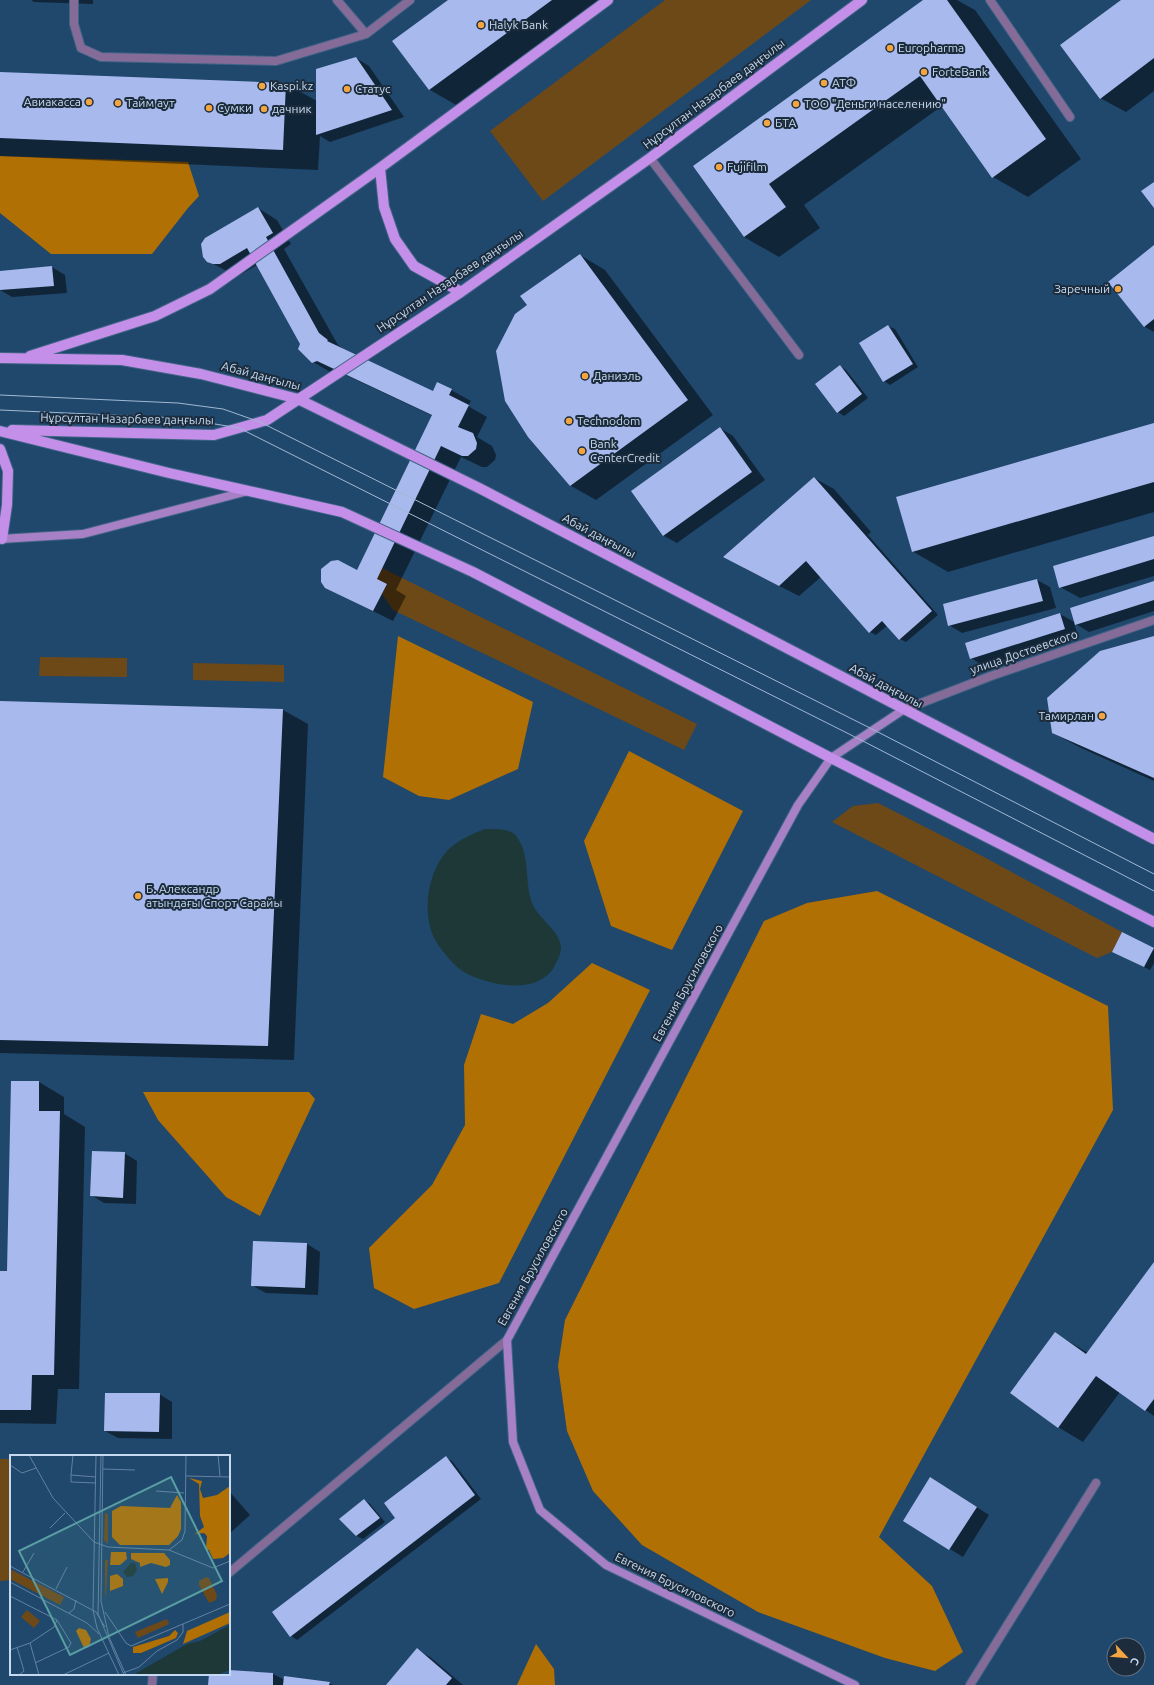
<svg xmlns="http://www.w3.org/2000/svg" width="1154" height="1685" viewBox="0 0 1154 1685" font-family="Ubuntu,sans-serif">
	<rect width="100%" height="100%" fill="#20476c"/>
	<!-- green -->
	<path fill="#6e4918" d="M 665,0 L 811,0 L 543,201 L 490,131 Z
		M 382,568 L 697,724 L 684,750 L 393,610 L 382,594 L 387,584 L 377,579 Z
		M 40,657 L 127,658 L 127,677 L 39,676 Z
		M 193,663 L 284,665 L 284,682 L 193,680 Z
		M 878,803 L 984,857 L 1122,932 L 1112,952 L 1097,958 L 832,822 L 853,806 Z
		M 0,1459 L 11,1459 L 11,1580 L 0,1581 Z"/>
	<!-- forest -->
	<path fill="#b17003" d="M 0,156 L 188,162 L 199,196 L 188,208 L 152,254 L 51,254 L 0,213 Z
		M 398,636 L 533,702 L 518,769 L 449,800 L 419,796 L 383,777 Z
		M 629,751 L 743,811 L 672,950 L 611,926 L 584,841 Z
		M 877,891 L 1108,1006 L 1113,1110 L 879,1537 L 932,1586 L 963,1652 L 935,1671 L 885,1658 L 758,1612 L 642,1545 L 593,1491 L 567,1431 L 558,1366 L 565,1320 L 764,921 L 807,903 Z
		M 592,963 L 650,990 L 499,1283 L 414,1309 L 374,1288 L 369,1248 L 432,1185 L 465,1125 L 464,1065 L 481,1014 L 513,1024 L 548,1003 Z
		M 143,1092 L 309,1092 L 315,1099 L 260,1216 L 226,1197 L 158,1120 Z
		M 536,1644 L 554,1669 L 555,1685 L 517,1685 Z"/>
	<!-- water -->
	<path fill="#1d3836" d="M 485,829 C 494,829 510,828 516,836 C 531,855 524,881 532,903 C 539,920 560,930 561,948 C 561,954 557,961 555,965 C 540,996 489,986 464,972 C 454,966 446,955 439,946 C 420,920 426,873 448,850 C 458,840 472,834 485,829 Z"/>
	<!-- shadow -->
	<path fill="#0007" d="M 31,0 L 93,0 L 93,4 L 34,2 Z
		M 450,0 L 615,0 L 465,110 L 430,90 L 394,41 Z
		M 925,0 L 957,0 L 975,10 L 1081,159 L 1028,197 L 993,177 L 942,106 L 804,205 L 820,228 L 779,257 L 744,237 L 694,166 Z
		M 1123,0 L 1154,0 L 1154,91 L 1126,112 L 1100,98 Z
		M 356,58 L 369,66 L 404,117 L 330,142 L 320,136 L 318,170 L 0,156 L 0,73 L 286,84 L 317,101 Z
		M 258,208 L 277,220 L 291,244 L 284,249 L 338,345 L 346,351 L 433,393 L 451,390 L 471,401 L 468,406 L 487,417 L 477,437 L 492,446 L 496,455 L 495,460 L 487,467 L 482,467 L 461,457 L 396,590 L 406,596 L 393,621 L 325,587 L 358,571 L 433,416 L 337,371 L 332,373 L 313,362 L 257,265 L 240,275 L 234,275 L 208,261 Z
		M 1154,246 L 1154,332 L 1145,327 Z
		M 580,255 L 605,270 L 713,415 L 596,500 L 571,486 L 529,436 L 529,306 Z
		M 52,267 L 65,275 L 67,293 L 12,297 L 0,290 L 0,272 Z
		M 888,326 L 895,329 L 918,367 L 890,385 L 884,381 Z
		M 840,366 L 846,370 L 868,398 L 844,416 L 838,412 Z
		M 1154,424 L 1154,512 L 948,572 L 912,551 Z
		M 720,428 L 733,436 L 765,480 L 677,543 L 664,536 L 632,491 Z
		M 814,478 L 834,489 L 871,532 L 868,535 L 938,615 L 906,642 L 900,639 L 888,625 L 876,635 L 870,632 L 821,577 L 799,596 L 744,568 Z
		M 1154,537 L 1154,576 L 1080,598 L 1060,587 Z
		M 1037,580 L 1050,587 L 1056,608 L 962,633 L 949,625 Z
		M 1154,582 L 1154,611 L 1089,632 L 1074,623 L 1078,636 L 984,666 L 971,658 L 1060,614 L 1076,623 Z
		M 1154,637 L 1154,781 L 1079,747 L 1053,733 Z
		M 0,702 L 283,710 L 308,724 L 294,1060 L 0,1053 Z
		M 1122,934 L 1154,949 L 1154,963 L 1150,970 L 1120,955 Z
		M 39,1082 L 64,1097 L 64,1114 L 85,1127 L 79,1389 L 58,1389 L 56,1424 L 0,1423 L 0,1272 L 8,1272 Z
		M 124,1153 L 137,1161 L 136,1204 L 104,1203 L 91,1195 Z
		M 254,1242 L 307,1244 L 320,1252 L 318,1295 L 266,1293 L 253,1286 Z
		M 1154,1263 L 1154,1416 L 1120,1392 L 1083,1442 L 1058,1427 L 1055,1333 L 1088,1353 Z
		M 159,1394 L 172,1402 L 172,1439 L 118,1438 L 105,1431 Z
		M 446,1458 L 452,1461 L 481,1499 L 297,1640 L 291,1636 L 397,1518 Z
		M 944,1486 L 989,1515 L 963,1557 L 904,1521 Z
		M 229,1491 L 250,1515 L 229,1534 Z
		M 364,1500 L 370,1504 L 385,1522 L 363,1539 L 357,1536 L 341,1519 Z
		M 417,1650 L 430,1657 L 463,1685 L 387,1685 Z
		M 229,1671 L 273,1674 L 285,1680 L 329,1683 L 333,1685 L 209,1685 L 210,1674 L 229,1674 Z"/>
	<!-- building -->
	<path fill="#a7b9ed" d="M 448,0 L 552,0 L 429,90 L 392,41 Z
		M 923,0 L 947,0 L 1046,139 L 992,178 L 920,76 L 769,184 L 786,207 L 744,237 L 693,166 Z
		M 1121,0 L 1154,0 L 1154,58 L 1100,99 L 1060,45 Z
		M 356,57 L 392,110 L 316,135 L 316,69 Z
		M 0,72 L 286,83 L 283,150 L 0,138 Z
		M 1154,182 L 1154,208 L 1141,191 Z
		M 258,207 L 273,233 L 266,237 L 319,333 L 328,340 L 327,341 L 433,391 L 437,382 L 452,389 L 449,395 L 469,405 L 458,427 L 473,433 L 477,443 L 476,449 L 468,456 L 462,456 L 441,446 L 377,579 L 387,584 L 373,611 L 325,588 L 321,582 L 321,569 L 331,561 L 338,560 L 357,570 L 432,415 L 317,361 L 312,363 L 298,349 L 300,344 L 247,248 L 220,264 L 213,264 L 207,262 L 203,257 L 201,244 L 205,238 Z
		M 1154,245 L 1154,319 L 1144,327 L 1108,282 Z
		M 580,254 L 688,400 L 570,486 L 528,437 L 505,401 L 496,351 L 515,314 L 527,305 L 520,296 Z
		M 52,266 L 54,286 L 0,290 L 0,271 Z
		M 888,325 L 913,364 L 883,382 L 859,343 Z
		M 840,365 L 862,394 L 837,413 L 815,384 Z
		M 1154,423 L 1154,482 L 912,552 L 896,497 Z
		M 720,427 L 752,472 L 663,536 L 631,491 Z
		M 814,477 L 932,611 L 899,640 L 882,621 L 869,633 L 806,561 L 779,586 L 723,557 Z
		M 1154,536 L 1154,559 L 1059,588 L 1053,566 Z
		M 1037,579 L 1043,601 L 948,626 L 943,604 Z
		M 1154,581 L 1154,600 L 1075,625 L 1070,608 Z
		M 1060,613 L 1065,629 L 970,659 L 965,643 Z
		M 1154,636 L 1154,778 L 1052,733 L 1047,698 L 1100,651 Z
		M 0,701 L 283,709 L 268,1046 L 0,1040 Z
		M 1122,932 L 1154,948 L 1144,967 L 1112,952 Z
		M 11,1081 L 39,1081 L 39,1111 L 60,1111 L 54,1375 L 32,1375 L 31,1410 L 0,1410 L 0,1271 L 7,1271 Z
		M 92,1151 L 125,1152 L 123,1198 L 90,1196 Z
		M 253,1241 L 307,1243 L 305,1288 L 251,1286 Z
		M 1154,1262 L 1154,1399 L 1145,1411 L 1096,1376 L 1058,1428 L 1010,1393 L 1055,1332 L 1086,1354 Z
		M 105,1393 L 160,1393 L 159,1432 L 104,1431 Z
		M 446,1456 L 475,1495 L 290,1637 L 272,1612 L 395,1518 L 384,1503 Z
		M 930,1477 L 977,1507 L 949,1550 L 903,1521 Z
		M 364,1499 L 380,1518 L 356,1536 L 339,1519 Z
		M 417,1648 L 452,1678 L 446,1685 L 386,1685 Z
		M 229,1670 L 273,1673 L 273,1685 L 208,1685 L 209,1674 L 229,1674 Z
		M 284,1676 L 330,1682 L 329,1685 L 283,1685 Z"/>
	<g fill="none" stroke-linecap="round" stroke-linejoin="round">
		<!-- lane casing -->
		<g stroke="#416486" stroke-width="10">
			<path id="lane" d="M 74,0 L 74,24 L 81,48 L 101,57 L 276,61 L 366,34 L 410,0
				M 337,0 L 366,34
				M 990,0 L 1070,117
				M 650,158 L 799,355
				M 903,710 L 991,676 L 1154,620
				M 229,1573 L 507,1340
				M 152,1685 L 153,1674
				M 970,1685 L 1096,1483"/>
		</g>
		<!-- secondary casing -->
		<g stroke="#416486" stroke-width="10">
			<path id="secondary" d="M 0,539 L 83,534 L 248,491
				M 855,1685 L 606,1565 L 540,1510 L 513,1442 L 507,1340 L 798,805 L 831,758 L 903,710"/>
		</g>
		<!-- primary casing -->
		<g stroke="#416486" stroke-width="12">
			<path id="primary" d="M 380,168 L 384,207 L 395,239 L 414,266 L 461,292
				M 30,356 L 155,316 L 210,289 L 380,168 L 608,0
				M 0,358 L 122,360 L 201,374 L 298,399 L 481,489 L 1154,839
				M 12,430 L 214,435 L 267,420 L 461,292 L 650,158 L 862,0
				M 0,431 L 169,473 L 342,512 L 473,572 L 831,758 L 1154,922
				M 0,449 L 8,471 L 7,505 L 2,539"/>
		</g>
		<!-- lane -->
		<use href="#lane" stroke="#856c98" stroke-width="8"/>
		<!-- secondary -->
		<use href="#secondary" stroke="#a880c6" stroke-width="8"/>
		<!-- primary -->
		<use href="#primary" stroke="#c38fe9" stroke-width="10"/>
		<!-- tram -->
		<path stroke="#a0b9d2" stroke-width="1" d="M 0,395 L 178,403 L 223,409 L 260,422 L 874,730 L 1154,874
			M 0,410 L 179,418 L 239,428 L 859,739 L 1154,891"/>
	</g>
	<!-- markers -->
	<g fill="#f2a540" stroke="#1c2c3d" stroke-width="1.5">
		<circle cx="481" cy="25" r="4"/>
		<circle cx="890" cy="48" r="4"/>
		<circle cx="924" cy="72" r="4"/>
		<circle cx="824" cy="83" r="4"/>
		<circle cx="262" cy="86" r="4"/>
		<circle cx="347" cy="89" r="4"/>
		<circle cx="89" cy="102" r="4"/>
		<circle cx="118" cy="103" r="4"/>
		<circle cx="796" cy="104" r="4"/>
		<circle cx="209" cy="108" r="4"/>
		<circle cx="264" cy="109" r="4"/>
		<circle cx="767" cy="123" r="4"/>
		<circle cx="719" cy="167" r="4"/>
		<circle cx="1118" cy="289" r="4"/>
		<circle cx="585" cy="376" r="4"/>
		<circle cx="569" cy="421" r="4"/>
		<circle cx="582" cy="451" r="4"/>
		<circle cx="1102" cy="716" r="4"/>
		<circle cx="138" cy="896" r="4"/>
	</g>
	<g text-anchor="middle" stroke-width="4" stroke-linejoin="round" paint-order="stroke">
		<!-- poi labels -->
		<g font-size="12" fill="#c5daf0" stroke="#1c2c3d" text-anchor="start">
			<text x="489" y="29">Halyk Bank</text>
			<text x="898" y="52">Europharma</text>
			<text x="932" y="76">ForteBank</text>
			<text x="832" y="87">АТФ</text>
			<text x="270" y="90">Kaspi.kz</text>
			<text x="355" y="93">Статус</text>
			<text x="81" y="106" text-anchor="end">Авиакасса</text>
			<text x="126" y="107">Тайм аут</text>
			<text x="804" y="108">ТОО "Деньги населению"</text>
			<text x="217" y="112">Сумки</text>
			<text x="272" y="113">дачник</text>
			<text x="775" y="127">БТА</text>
			<text x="727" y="171">Fujifilm</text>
			<text x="1110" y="293" text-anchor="end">Заречный</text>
			<text x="593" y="380">Даниэль</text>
			<text x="577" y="425">Technodom</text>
			<text x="590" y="448">Bank<tspan x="590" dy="14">CenterCredit</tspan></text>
			<text x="1094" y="720" text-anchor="end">Тамирлан</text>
			<text x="146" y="893">Б. Александр<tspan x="146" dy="14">атындағы Спорт Сарайы</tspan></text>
		</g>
		<!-- street labels -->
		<g font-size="12" fill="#c5daf0" stroke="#1c2c3d">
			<text transform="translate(714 94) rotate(-37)" y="4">Нұрсұлтан Назарбаев даңғылы</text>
			<text transform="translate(450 281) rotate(-34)" y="4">Нұрсұлтан Назарбаев даңғылы</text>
			<text transform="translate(261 376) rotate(15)" y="4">Абай даңғылы</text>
			<text transform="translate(127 419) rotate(1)" y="4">Нұрсұлтан Назарбаев даңғылы</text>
			<text transform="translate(599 536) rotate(28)" y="4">Абай даңғылы</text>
			<text transform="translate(1024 652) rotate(-19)" y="4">улица Достоевского</text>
			<text transform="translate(886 686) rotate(28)" y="4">Абай даңғылы</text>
			<text transform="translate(688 983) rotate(-61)" y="4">Евгения Брусиловского</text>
			<text transform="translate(533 1267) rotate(-61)" y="4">Евгения Брусиловского</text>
			<text transform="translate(675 1585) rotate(26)" y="4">Евгения Брусиловского</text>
		</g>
	</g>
	<!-- overview -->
	<g transform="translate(10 1455)">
		<rect width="220" height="220" fill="#20476c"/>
		<path d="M 95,58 L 98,59 L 98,89 L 94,85 ZM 95,105 L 98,105 L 96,140 L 95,140 ZM 0,114 L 54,142 L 50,150 L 0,124 ZM 196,122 L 199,123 L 207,140 L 206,145 L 199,148 L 189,130 L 189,126 ZM 17,155 L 30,166 L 24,173 L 11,162 ZM 157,164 L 159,169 L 128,183 L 125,177 Z" fill="#6e4918"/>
		<path d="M 179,23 L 192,26 L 190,34 L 193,43 L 207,40 L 220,31 L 220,98 L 213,103 L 203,104 L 199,95 L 196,94 L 197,81 L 194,78 L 185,79 L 194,72 L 190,61 L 189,29 ZM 167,40 L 171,47 L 171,74 L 168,81 L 159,90 L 110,90 L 102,82 L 102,56 L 111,51 L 160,53 ZM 101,97 L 116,97 L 117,104 L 110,110 L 100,110 ZM 121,98 L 154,98 L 160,105 L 160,110 L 156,112 L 141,108 L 130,112 L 130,108 L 121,104 ZM 107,119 L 113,124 L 113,131 L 100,136 L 100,121 ZM 158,123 L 158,127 L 152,139 L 145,124 ZM 220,157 L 220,168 L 173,189 L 177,176 ZM 69,173 L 76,175 L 81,184 L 79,192 L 74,193 L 66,176 ZM 165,175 L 168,178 L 166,183 L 131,198 L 123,198 L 123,192 L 159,181 Z" fill="#b17003"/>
		<path d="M 121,108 L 125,108 L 127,115 L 123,121 L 117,122 L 113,117 ZM 220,170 L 220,215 L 206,220 L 123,220 L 177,189 L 190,186 Z" fill="#1d3836"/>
		<path fill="none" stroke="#6282a1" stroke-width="1" d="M 19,0 L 43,43 L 84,87 L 98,92 L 159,95 L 172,85 L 175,76 L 176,0M 63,0 L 61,20 L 86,22M 86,0 L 83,155 L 87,173 L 109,220M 91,0 L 88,159 L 114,220M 93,0 L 91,146 L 99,182 L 116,220M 208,0 L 210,21M 0,10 L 12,18 L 26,13M 93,14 L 125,15M 61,20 L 61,27 L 86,28M 176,21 L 220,22M 146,36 L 174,38M 40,73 L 55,58M 159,95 L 203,113 L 220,106M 0,111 L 86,157 L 95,172M 13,117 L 24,98M 0,127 L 77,168 L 89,179M 46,134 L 57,112M 0,141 L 47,165 L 61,188 L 59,192 L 25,208M 95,157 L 116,188 L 121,191 L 220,149M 59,158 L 64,154 L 66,145M 20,188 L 29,220M 7,192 L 14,216 L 9,220M 0,195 L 20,188 L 44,172 L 47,165M 113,218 L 129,212 L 147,196 L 167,185 L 173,177 L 173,169M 53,220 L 99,198"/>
		<path fill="#589ea2" fill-opacity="0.15" stroke="#589ea2" stroke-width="2" d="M 161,22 L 212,126 L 60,200 L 9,96 Z"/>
		<rect width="220" height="220" fill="none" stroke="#c5daf0" stroke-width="2"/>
	</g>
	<!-- north arrow -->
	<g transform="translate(1126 1657) rotate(116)"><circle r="19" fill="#1c2c3d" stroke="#607285"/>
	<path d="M0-3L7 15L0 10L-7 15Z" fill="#f2a540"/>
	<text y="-6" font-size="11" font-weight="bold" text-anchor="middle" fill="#c5daf0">С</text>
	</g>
</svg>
